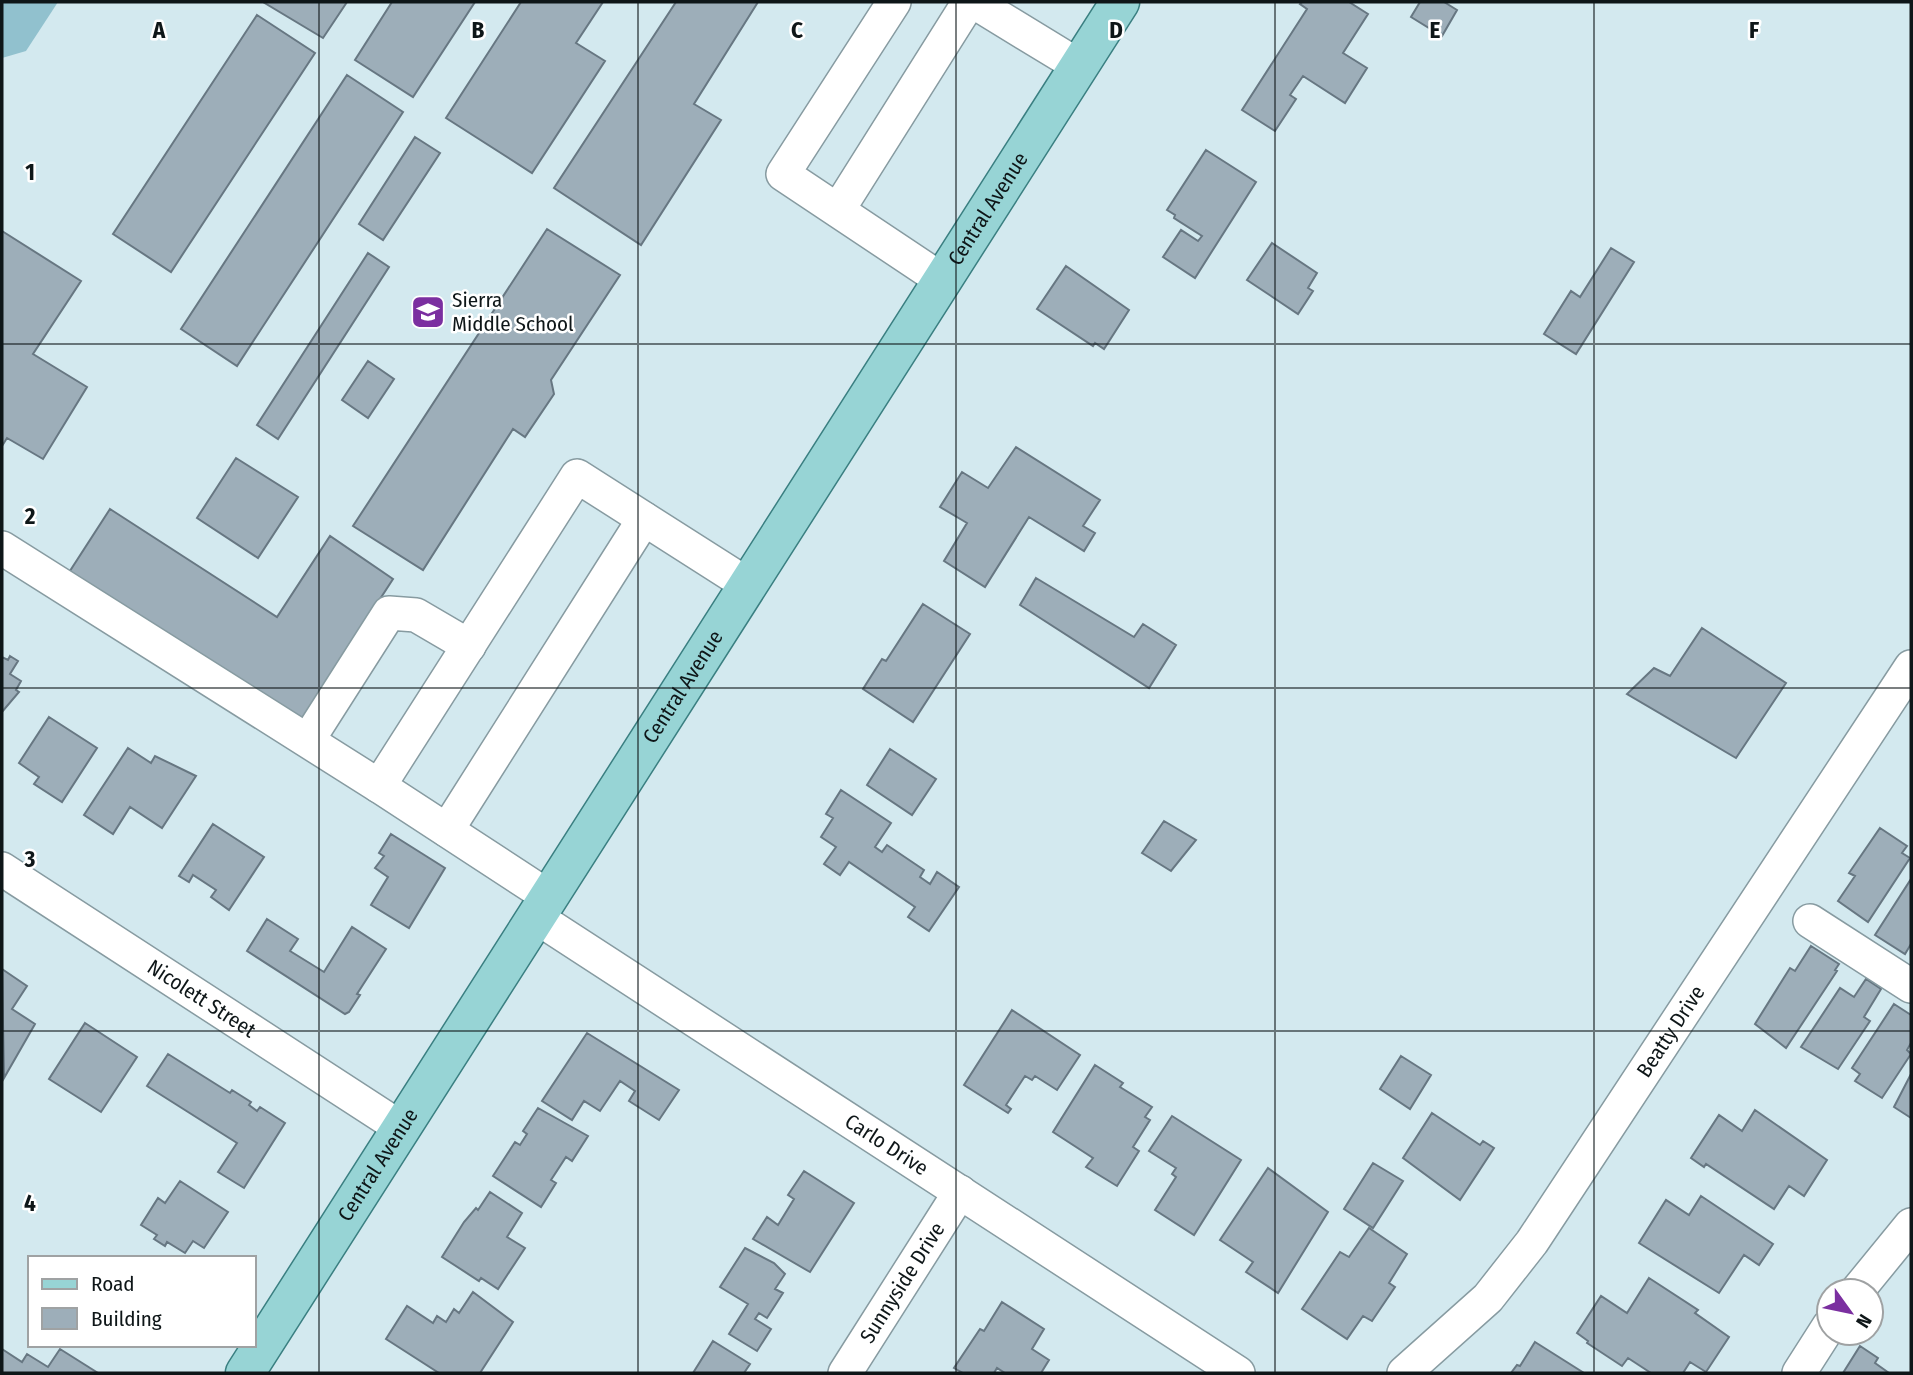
<svg xmlns="http://www.w3.org/2000/svg" width="1913" height="1375" viewBox="0 0 1913 1375" font-family="'Fira Sans Condensed',sans-serif">
	<rect width="100%" height="100%" fill="#d3e9ef"/>
	<!-- green -->
	<path fill="#91c1ce" d="M 2,2 L 58,2 L 26,51 L 2,58 Z"/>
	<!-- building -->
	<path fill="#9daeb9" stroke="#677782" stroke-width="2" d="M 263,2 L 347,2 L 323,38 Z
		M 392,2 L 475,2 L 413,97 L 355,60 Z
		M 521,2 L 603,2 L 576,43 L 605,61 L 532,173 L 446,118 Z
		M 676,2 L 758,2 L 694,104 L 721,120 L 641,245 L 554,188 Z
		M 1302,2 L 1349,2 L 1368,14 L 1343,53 L 1367,68 L 1345,103 L 1303,76 L 1290,95 L 1296,99 L 1275,131 L 1242,110 L 1307,9 L 1300,4 Z
		M 1420,2 L 1444,2 L 1457,10 L 1442,36 L 1411,17 Z
		M 257,15 L 315,53 L 171,272 L 113,234 Z
		M 347,75 L 403,112 L 237,366 L 181,329 Z
		M 415,137 L 440,153 L 383,240 L 359,224 Z
		M 1206,150 L 1256,182 L 1195,278 L 1163,257 L 1181,230 L 1198,241 L 1202,236 L 1174,218 L 1175,215 L 1167,210 Z
		M 547,229 L 620,275 L 551,380 L 554,394 L 525,437 L 513,429 L 423,570 L 353,526 Z
		M 2,231 L 81,281 L 33,354 L 87,387 L 43,459 L 7,438 L 2,446 Z
		M 1272,243 L 1317,273 L 1308,288 L 1313,291 L 1298,314 L 1247,280 Z
		M 1611,248 L 1634,262 L 1576,354 L 1544,334 L 1571,291 L 1580,297 Z
		M 368,253 L 389,267 L 278,439 L 257,425 Z
		M 1066,266 L 1129,310 L 1104,349 L 1095,343 L 1093,346 L 1037,309 Z
		M 368,361 L 394,379 L 368,418 L 342,400 Z
		M 1016,447 L 1100,500 L 1083,526 L 1095,533 L 1084,551 L 1029,517 L 985,587 L 944,561 L 967,523 L 940,507 L 962,472 L 988,488 Z
		M 236,458 L 298,497 L 258,558 L 197,518 Z
		M 110,509 L 277,617 L 330,536 L 393,579 L 300,722 L 68,574 Z
		M 1036,578 L 1134,637 L 1143,624 L 1176,645 L 1149,688 L 1020,605 Z
		M 923,604 L 970,634 L 913,722 L 863,689 L 882,659 L 886,661 Z
		M 1702,628 L 1786,683 L 1736,758 L 1627,694 L 1654,668 L 1670,676 Z
		M 10,656 L 18,661 L 10,674 L 21,681 L 16,690 L 19,692 L 2,712 L 2,657 L 8,660 Z
		M 49,717 L 97,748 L 62,802 L 34,784 L 39,777 L 19,763 Z
		M 128,748 L 151,763 L 155,756 L 196,776 L 162,828 L 130,807 L 113,834 L 84,815 Z
		M 890,749 L 936,779 L 912,815 L 867,785 Z
		M 841,790 L 891,823 L 875,847 L 882,852 L 887,845 L 924,870 L 920,877 L 930,884 L 937,872 L 959,887 L 929,931 L 908,917 L 915,907 L 849,862 L 840,875 L 824,864 L 836,847 L 821,837 L 833,818 L 826,814 Z
		M 1164,821 L 1196,840 L 1171,871 L 1142,853 Z
		M 213,824 L 264,857 L 229,910 L 211,897 L 216,890 L 193,875 L 189,882 L 179,876 Z
		M 1880,828 L 1907,846 L 1902,853 L 1910,858 L 1868,922 L 1838,901 L 1855,876 L 1849,873 Z
		M 391,834 L 445,868 L 409,928 L 371,905 L 388,877 L 375,868 L 384,856 L 379,853 Z
		M 1911,879 L 1911,944 L 1905,954 L 1875,935 Z
		M 267,919 L 298,939 L 290,951 L 324,972 L 352,927 L 386,949 L 357,994 L 360,995 L 349,1012 L 345,1014 L 247,951 Z
		M 1811,946 L 1839,964 L 1835,970 L 1837,971 L 1786,1048 L 1755,1024 L 1790,968 L 1795,971 Z
		M 2,969 L 27,986 L 12,1009 L 35,1024 L 4,1078 Z
		M 1866,979 L 1881,989 L 1864,1017 L 1870,1021 L 1838,1069 L 1801,1047 L 1840,988 L 1854,997 Z
		M 1894,1004 L 1911,1015 L 1911,1043 L 1907,1050 L 1911,1054 L 1882,1098 L 1855,1081 L 1860,1074 L 1852,1068 Z
		M 1012,1010 L 1080,1055 L 1057,1090 L 1035,1076 L 1032,1080 L 1025,1076 L 1006,1105 L 1011,1109 L 1008,1113 L 964,1085 Z
		M 85,1023 L 137,1057 L 101,1112 L 49,1079 Z
		M 587,1033 L 679,1090 L 659,1120 L 629,1101 L 635,1091 L 620,1081 L 600,1111 L 584,1101 L 572,1120 L 542,1101 Z
		M 168,1054 L 230,1093 L 232,1090 L 251,1102 L 249,1105 L 257,1111 L 260,1107 L 285,1123 L 244,1188 L 218,1172 L 237,1143 L 147,1086 Z
		M 1401,1056 L 1431,1075 L 1410,1109 L 1380,1089 Z
		M 1095,1065 L 1123,1083 L 1120,1087 L 1152,1107 L 1145,1117 L 1150,1120 L 1133,1147 L 1139,1151 L 1117,1186 L 1086,1167 L 1093,1158 L 1053,1132 Z
		M 1911,1074 L 1911,1118 L 1894,1107 Z
		M 538,1108 L 588,1136 L 572,1161 L 566,1157 L 551,1180 L 556,1183 L 541,1207 L 493,1176 L 515,1142 L 520,1145 L 527,1134 L 523,1131 Z
		M 1755,1110 L 1827,1160 L 1804,1196 L 1789,1186 L 1774,1209 L 1706,1164 L 1704,1167 L 1691,1158 L 1719,1115 L 1742,1131 Z
		M 1432,1113 L 1480,1145 L 1483,1141 L 1494,1148 L 1460,1200 L 1403,1158 Z
		M 1172,1116 L 1241,1160 L 1194,1235 L 1155,1210 L 1176,1177 L 1172,1174 L 1176,1168 L 1149,1151 Z
		M 1373,1163 L 1403,1181 L 1373,1228 L 1344,1209 Z
		M 1268,1168 L 1328,1212 L 1278,1293 L 1246,1272 L 1253,1262 L 1220,1240 Z
		M 804,1171 L 854,1203 L 810,1272 L 753,1239 L 767,1217 L 778,1225 L 794,1199 L 788,1195 Z
		M 180,1181 L 228,1212 L 204,1248 L 193,1241 L 185,1253 L 167,1242 L 165,1246 L 154,1239 L 157,1235 L 141,1225 L 158,1198 L 165,1203 Z
		M 490,1192 L 522,1213 L 507,1237 L 525,1248 L 498,1289 L 481,1278 L 479,1281 L 442,1257 L 464,1222 L 476,1208 L 478,1210 Z
		M 1701,1196 L 1773,1244 L 1759,1265 L 1744,1255 L 1719,1293 L 1639,1243 L 1666,1200 L 1689,1215 Z
		M 1369,1228 L 1407,1254 L 1389,1283 L 1395,1287 L 1372,1321 L 1363,1316 L 1347,1339 L 1302,1309 L 1340,1252 L 1349,1257 Z
		M 745,1248 L 774,1263 L 785,1274 L 775,1289 L 783,1293 L 767,1318 L 759,1313 L 755,1319 L 771,1329 L 757,1351 L 729,1334 L 748,1304 L 720,1287 Z
		M 1649,1278 L 1698,1310 L 1695,1313 L 1729,1337 L 1706,1372 L 1690,1362 L 1683,1373 L 1651,1373 L 1628,1358 L 1622,1366 L 1587,1343 L 1588,1341 L 1577,1333 L 1601,1296 L 1627,1313 Z
		M 473,1292 L 513,1322 L 480,1373 L 439,1373 L 386,1339 L 407,1306 L 433,1323 L 437,1316 L 446,1322 L 454,1309 L 459,1313 Z
		M 1002,1302 L 1044,1329 L 1032,1349 L 1049,1360 L 1041,1373 L 1005,1373 L 997,1368 L 994,1373 L 963,1373 L 954,1368 L 980,1329 L 984,1331 Z
		M 713,1341 L 750,1364 L 744,1373 L 693,1373 Z
		M 1535,1342 L 1584,1373 L 1511,1373 L 1517,1365 L 1520,1366 Z
		M 1860,1346 L 1878,1358 L 1875,1363 L 1889,1373 L 1843,1373 Z
		M 2,1349 L 22,1362 L 27,1354 L 48,1367 L 60,1349 L 98,1373 L 2,1373 Z"/>
	<g fill="none" stroke-linecap="round" stroke-linejoin="round">
		<!-- minor casing -->
		<g stroke="#879ba1" stroke-width="36">
			<g id="minor">
				<path d="M 894,2 L 783,174 L 942,280"/>
				<path d="M 974,2 L 1079,66"/>
				<path d="M 838,210 L 969,2"/>
				<path d="M 2,548 L 379,786"/>
				<path d="M 308,740 L 389,613 L 416,615 L 469,646"/>
				<path d="M 447,830 L 644,519"/>
				<path id="s1" d="M 2,869 L 401,1128"/>
				<path d="M 549,897 L 379,786 L 577,476 L 748,585"/>
				<path id="s2" d="M 536,917 L 1238,1373"/>
				<path d="M 1810,921 L 1911,986"/>
				<path d="M 1857,1291 L 1911,1225"/>
				<path id="s3" d="M 845,1373 L 960,1192"/>
				<path id="s4" d="M 1404,1373 L 1488,1298 L 1532,1242 L 1911,667"/>
				<path d="M 1799,1373 L 1829,1326"/>
			</g>
		</g>
		<!-- major casing -->
		<g stroke="#3a7f81" stroke-width="41">
			<g id="major">
				<path id="s5" d="M 245,1373 L 1120,2"/>
			</g>
		</g>
		<!-- minor -->
		<use href="#minor" stroke="#fff" stroke-width="33"/>
		<!-- major -->
		<use href="#major" stroke="#97d4d5" stroke-width="38"/>
	</g>
	<!-- grid -->
	<path fill="none" stroke="#0e1618" stroke-width="2" stroke-opacity="0.55" d="M 319,2 L 319,1373M 638,2 L 638,1373M 956,2 L 956,1373M 1275,2 L 1275,1373M 1594,2 L 1594,1373M 2,344 L 1911,344M 2,688 L 1911,688M 2,1031 L 1911,1031"/>
	<!-- icons -->
	<defs>
		<g id="school-square" transform="scale(1.75)"><rect x="-9" y="-9" width="18" height="18" rx="4" fill="#7b2fa0" stroke="#fff"/><path d="M0-5L7-2L0 1L-7-2ZM-4 1L0 2.5L4 1V4Q0 6-4 4Z" fill="#fff"/></g>
	</defs>
	<g fill-rule="evenodd">
		<use href="#school-square" x="428" y="312"/>
	</g>
	<g text-anchor="middle" stroke-width="5" stroke-linejoin="round" paint-order="stroke">
		<!-- street labels -->
		<g font-size="21" fill="#0e1618" stroke="#fff">
			<text dy="7" stroke="none"><textPath href="#s5" startOffset="1381">Central Avenue</textPath></text>
			<text dy="7" stroke="none"><textPath href="#s5" startOffset="814">Central Avenue</textPath></text>
			<text dy="7" stroke="none"><textPath href="#s1" startOffset="238">Nicolett Street</textPath></text>
			<text dy="7" stroke="none"><textPath href="#s4" startOffset="436">Beatty Drive</textPath></text>
			<text dy="7" stroke="none"><textPath href="#s2" startOffset="418">Carlo Drive</textPath></text>
			<text dy="7" stroke="none"><textPath href="#s5" startOffset="247">Central Avenue</textPath></text>
			<text dy="7" stroke="none"><textPath href="#s3" startOffset="107">Sunnyside Drive</textPath></text>
		</g>
		<!-- poi labels -->
		<g font-size="21" fill="#0e1618" stroke="#fff" text-anchor="start">
			<text x="452" y="307">Sierra<tspan x="452" dy="24">Middle School</tspan></text>
		</g>
	</g>
	<g font-size="23" text-anchor="middle" font-weight="bold" fill="#0e1618" stroke="#fff" stroke-width="5" stroke-linejoin="round" paint-order="stroke">
		<text x="159" y="38">A</text>
		<text x="478" y="38">B</text>
		<text x="797" y="38">C</text>
		<text x="1116" y="38">D</text>
		<text x="1435" y="38">E</text>
		<text x="1754" y="38">F</text>
		<text x="30" y="180">1</text>
		<text x="30" y="524">2</text>
		<text x="30" y="867">3</text>
		<text x="30" y="1211">4</text>
	</g>
	<!-- border -->
	<rect width="1913" height="1375" fill="none" stroke="#0e1618" stroke-width="7"/>
	<!-- legend -->
	<rect x="28" y="1256" width="228" height="91" fill="#ffffff" stroke="#9fa2a3" stroke-width="2"/>
	<rect x="42" y="1279" width="35" height="10" fill="#97d4d5" stroke="#9fa2a3" stroke-width="2"/>
	<text x="91" y="1291" font-size="21" fill="#0e1618">Road</text>
	<rect x="42" y="1308" width="35" height="21" fill="#9daeb9" stroke="#9fa2a3" stroke-width="2"/>
	<text x="91" y="1326" font-size="21" fill="#0e1618">Building</text>
	<!-- north arrow -->
	<g transform="translate(1850 1312) rotate(123)"><circle r="33" fill="#ffffff" stroke="#9fa2a3" stroke-width="2"/>
	<path d="M0-5L12 26L0 18L-12 26Z" fill="#7b2fa0"/>
	<text y="-10" font-size="19" font-weight="bold" text-anchor="middle" fill="#0e1618">N</text>
	</g>
</svg>
